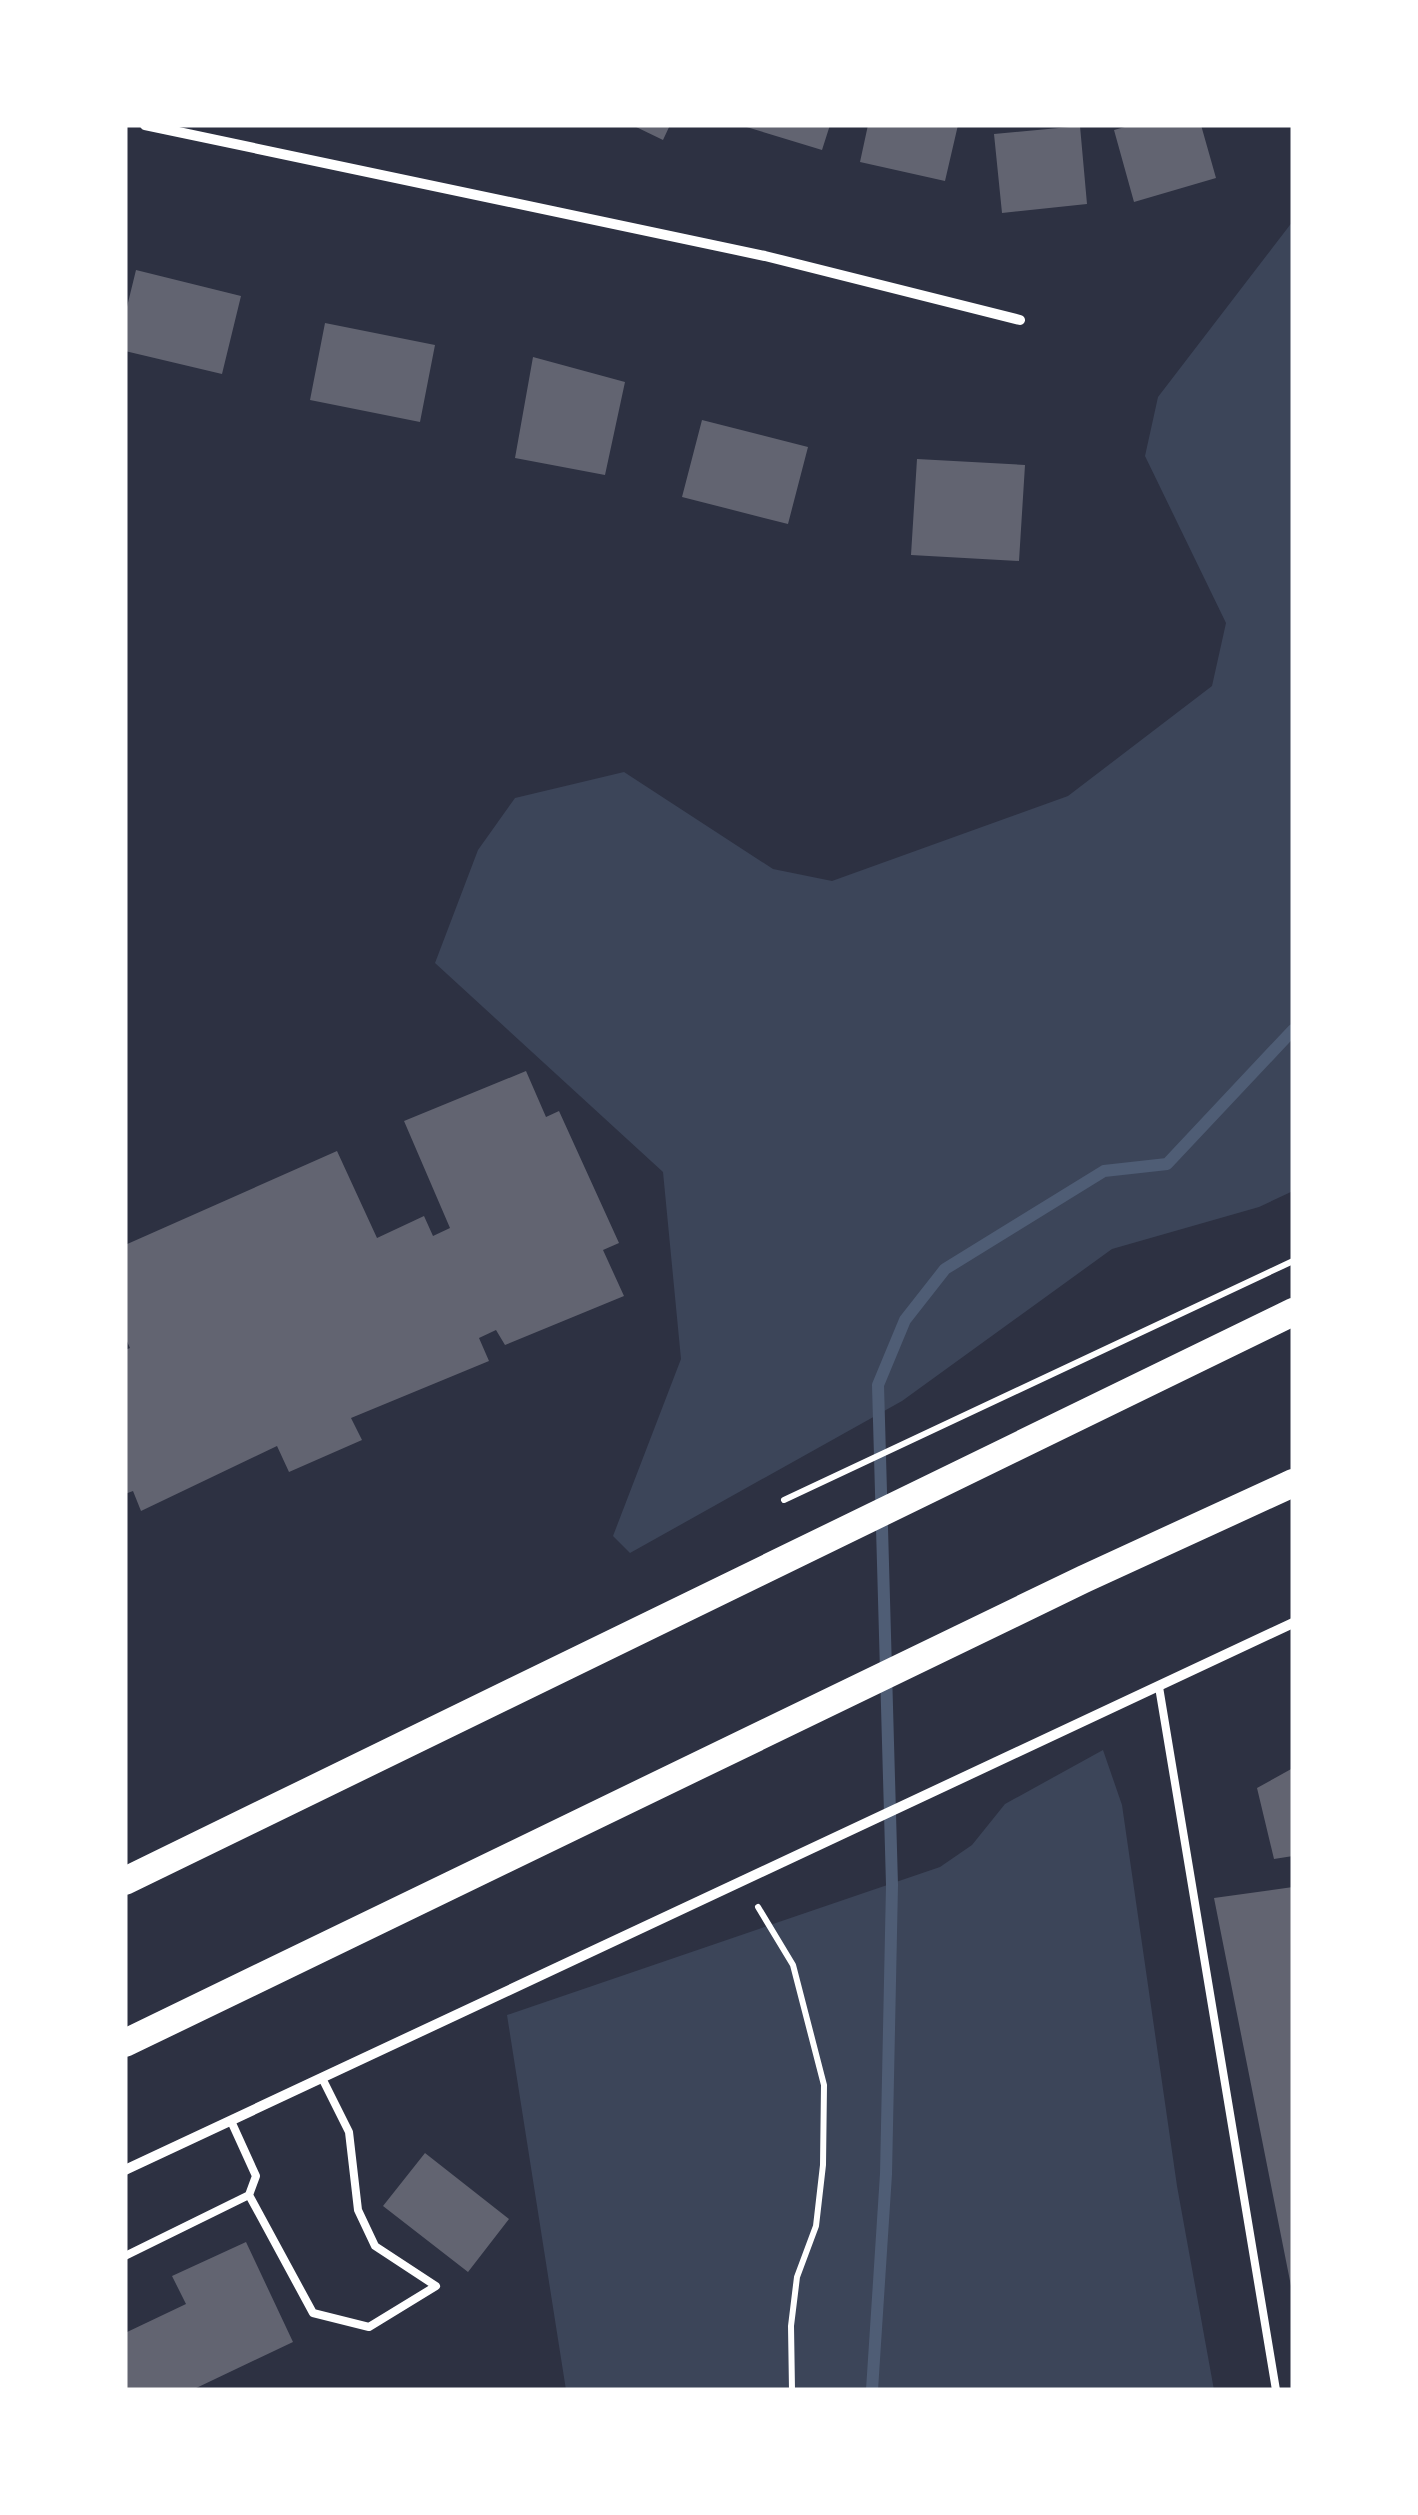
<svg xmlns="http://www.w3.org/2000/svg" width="1418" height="2515" viewBox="0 0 1418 2515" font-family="Raleway,sans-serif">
	<rect width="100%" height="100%" fill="#2d3142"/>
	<!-- green -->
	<path fill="#3c4559" d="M 1293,221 L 1293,1191 L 1259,1207 L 1112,1249 L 902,1401 L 630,1553 L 613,1536 L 681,1359 L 663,1172 L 435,963 L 478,850 L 515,798 L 624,772 L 773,869 L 832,881 L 1068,796 L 1212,686 L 1226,623 L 1145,456 L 1158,397 Z
		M 1103,1750 L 1122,1805 L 1177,2186 L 1214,2390 L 566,2390 L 507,2015 L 940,1867 L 972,1845 L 1005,1804 Z"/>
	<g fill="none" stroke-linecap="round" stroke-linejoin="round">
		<!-- stream -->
		<path stroke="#4f5d75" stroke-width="12" d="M 872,2390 L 886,2174 L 892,1885 L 878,1385 L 905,1320 L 945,1269 L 1104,1171 L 1167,1164 L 1293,1030"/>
	</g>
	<!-- building -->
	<path fill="#626471" d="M 632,125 L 670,125 L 663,140 Z
		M 740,125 L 830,125 L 822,150 Z
		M 868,125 L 958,125 L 945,181 L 860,162 Z
		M 1132,125 L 1201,125 L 1216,178 L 1134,202 L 1114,130 Z
		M 1080,126 L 1087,204 L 1002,213 L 994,134 Z
		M 136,270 L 241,296 L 222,374 L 125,351 L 125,315 Z
		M 325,323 L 435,345 L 420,422 L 310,400 Z
		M 533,357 L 625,382 L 605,475 L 515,458 Z
		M 702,420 L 808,447 L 788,524 L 682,497 Z
		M 917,459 L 1025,465 L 1019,561 L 911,555 Z
		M 526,1071 L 546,1117 L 559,1111 L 619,1243 L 603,1250 L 624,1296 L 505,1345 L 496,1330 L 479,1338 L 489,1361 L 351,1418 L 362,1440 L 289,1472 L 277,1446 L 141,1511 L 133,1491 L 125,1494 L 125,1350 L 130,1348 L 125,1337 L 125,1245 L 337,1151 L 377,1238 L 424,1216 L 433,1236 L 450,1228 L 404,1121 Z
		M 1293,1768 L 1293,1856 L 1274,1859 L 1257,1788 Z
		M 1293,1887 L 1293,2286 L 1291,2286 L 1214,1898 Z
		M 425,2153 L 509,2219 L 468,2272 L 383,2206 Z
		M 246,2242 L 293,2342 L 192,2390 L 125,2390 L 125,2333 L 186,2304 L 172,2276 Z"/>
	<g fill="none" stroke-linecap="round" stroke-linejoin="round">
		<!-- path -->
		<path stroke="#fff" stroke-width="6" d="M 784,1500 L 1293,1261
			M 758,1907 L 793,1965 L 824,2085 L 823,2165 L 816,2226 L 797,2277 L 791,2326 L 792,2390"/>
		<!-- service -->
		<path stroke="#fff" stroke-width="8" d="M 1159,1687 L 1276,2390
			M 249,2195 L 313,2313 L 369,2327 L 436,2286 L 375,2246 L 358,2210 L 349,2132 L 322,2078
			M 125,2256 L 249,2195 L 256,2176 L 231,2121"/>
		<!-- minor -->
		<path stroke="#fff" stroke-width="10" d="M 145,125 L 765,256 L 1020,320
			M 125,2170 L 1293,1623"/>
		<!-- trunk -->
		<path stroke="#fff" stroke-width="28" d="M 125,1881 L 1293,1312
			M 125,2043 L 1084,1579 L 1293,1483"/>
	</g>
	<!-- border -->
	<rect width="1418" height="2515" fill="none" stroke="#ffffff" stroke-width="255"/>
</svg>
